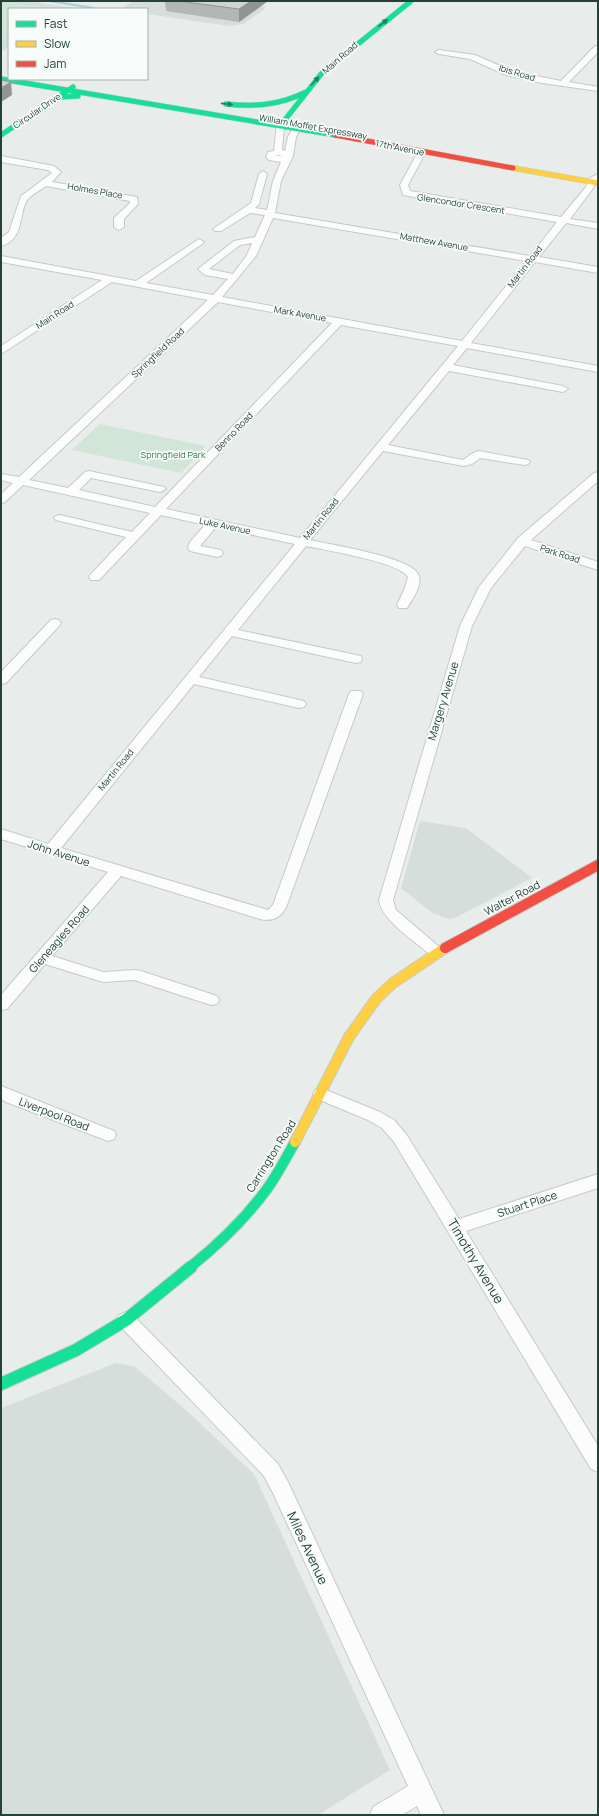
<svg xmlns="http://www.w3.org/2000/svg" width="599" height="1816" viewBox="0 0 599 1816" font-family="Manrope,sans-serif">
	<rect width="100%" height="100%" fill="#e8edeb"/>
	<!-- built -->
	<path fill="#d6dedb" d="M 1,1 L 29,1 L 75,8 L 72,9 L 9,9 L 9,47 L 1,52 Z
		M 133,1 L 229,1 L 265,7 L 265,9 L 243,24 L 230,26 L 147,14 L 147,9 L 125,9 L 124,7 Z
		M 420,821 L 466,828 L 532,878 L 455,918 L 449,919 L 432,913 L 401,888 Z
		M 116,1363 L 134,1366 L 187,1411 L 254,1474 L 390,1770 L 318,1815 L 1,1815 L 1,1408 Z"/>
	<!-- green -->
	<path fill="#d1e6d8" d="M 1,1 L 51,9 L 9,9 L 9,37 L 1,41 Z
		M 100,424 L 206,446 L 181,473 L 72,450 Z"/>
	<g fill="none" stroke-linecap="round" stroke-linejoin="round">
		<!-- stream -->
		<path stroke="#a9d4db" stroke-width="2.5" d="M 50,1 L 93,8"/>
		<!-- street casing -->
		<g stroke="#c5cac8" stroke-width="2">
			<path id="street" d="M 595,46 L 598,46 L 598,52 L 569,82 L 598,87 L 598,91 L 542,83 L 506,75 L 470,59 L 439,54 L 435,52 L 439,50 L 475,55 L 512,71 L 561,81 Z
				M 277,124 L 280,124 L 284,126 L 282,150 L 285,151 L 288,137 L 294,126 L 297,126 L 301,128 L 296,137 L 293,156 L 281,181 L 275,213 L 530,256 L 557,222 L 403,195 L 400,185 L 419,150 L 425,150 L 426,152 L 408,185 L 410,191 L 561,217 L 586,187 L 588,179 L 598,174 L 598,181 L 595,182 L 594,187 L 570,219 L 598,223 L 598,229 L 566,223 L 539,257 L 598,267 L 598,273 L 535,262 L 471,343 L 598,366 L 598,372 L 467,348 L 453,365 L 563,386 L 568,389 L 563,392 L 449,371 L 388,445 L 463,460 L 473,453 L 479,451 L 528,460 L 530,462 L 528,464 L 524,465 L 480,458 L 472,464 L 464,466 L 383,451 L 310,540 C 330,545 414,557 419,576 C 422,586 412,600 407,608 L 399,608 L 397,605 L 405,588 L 408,577 C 400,562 324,550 306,546 L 238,630 L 361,656 L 362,659 L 361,662 L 356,663 L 232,636 L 199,677 L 304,701 L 306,704 L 304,707 L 299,708 L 194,684 L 61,848 L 268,910 L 273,905 L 349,694 L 351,691 L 361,691 L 363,694 L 287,905 C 282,917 273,922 260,919 L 121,876 L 52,956 L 103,972 L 135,970 L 141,971 L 217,996 L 219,1000 L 217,1004 L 211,1005 L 134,980 L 103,982 L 45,964 L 7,1009 L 1,1010 L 1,995 L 108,872 L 1,839 L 1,829 L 48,844 L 295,544 L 216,527 L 200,546 L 221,550 L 223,553 L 221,556 L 217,557 L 190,551 L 188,548 L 190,542 L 205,525 L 161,515 L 99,580 L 91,580 L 89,577 L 91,574 L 126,537 L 56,520 L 54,518 L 56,516 L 60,515 L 132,532 L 150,513 L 23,485 L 5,502 L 1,503 L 1,494 L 13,483 L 1,480 L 1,474 L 19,477 L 208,300 L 112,282 L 1,354 L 1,346 L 102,280 L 1,262 L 1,256 L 136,281 L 199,239 L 204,242 L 202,244 L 146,283 L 213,295 L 228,279 L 205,275 L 198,269 L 234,241 L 255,237 L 265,215 L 250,213 L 221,231 L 215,231 L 213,229 L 251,203 L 259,174 L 263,171 L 267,174 L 259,204 L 255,208 L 267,210 L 273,181 L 281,162 L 269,160 L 266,157 L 268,152 L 274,151 ZM 278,155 L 283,156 L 275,156 ZM 273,218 L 526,261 L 462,341 L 222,297 L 256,256 ZM 252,243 L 247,255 L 233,274 L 209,269 L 240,245 ZM 218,302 L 332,323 L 155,507 L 79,490 L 91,478 L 160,492 L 166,489 L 164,487 L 89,471 L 85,472 L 68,488 L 29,480 ZM 341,325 L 458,346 L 300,538 L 166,509 Z
				M 1,156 L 54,166 L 61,172 L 52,182 L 137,197 L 138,204 L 124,219 L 124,227 L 119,230 L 114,227 L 114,218 L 130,203 L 130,201 L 46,186 C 41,190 32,194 28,199 C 18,212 25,240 1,246 L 1,238 L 9,232 L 21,196 L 52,173 L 48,170 L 1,162 Z
				M 598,472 L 598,481 L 531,540 L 598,562 L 598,570 L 525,546 L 491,588 L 472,626 L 393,900 L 396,910 L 445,952 L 442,956 L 437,957 L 432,956 C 416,942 381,920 379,900 L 460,626 L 479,587 L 518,538 L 594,473 Z
				M 55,619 L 59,620 L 61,623 L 59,626 L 6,683 L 1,684 L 1,672 L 51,620 Z
				M 1,1086 L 114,1131 L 116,1135 L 114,1139 L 108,1141 L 6,1102 L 1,1099 Z
				M 321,1088 L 380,1112 L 394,1120 L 406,1134 L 459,1219 L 598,1174 L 598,1188 L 466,1231 L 598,1446 L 598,1472 L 591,1469 L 394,1142 L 382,1128 L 368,1120 L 315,1098 L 313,1094 L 315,1090 Z
				M 126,1312 L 133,1315 L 278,1464 L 288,1482 L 444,1815 L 421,1815 L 417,1806 L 402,1815 L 370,1815 L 373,1807 L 408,1786 L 273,1493 L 264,1476 L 119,1325 L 117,1320 L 119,1315 Z"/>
		</g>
		<!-- fast-far2 casing -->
		<g stroke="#c3cbc8" stroke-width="6">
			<path id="fast-far2" d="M 1,79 L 335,135
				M 226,104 C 255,107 280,105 306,92
				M 22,121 L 61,97 L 78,96
				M 280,126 L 322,73 L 411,1
				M 1,135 L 73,87"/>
		</g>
		<!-- fast-far1 casing -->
		<g stroke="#c3cbc8" stroke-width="12">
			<path id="fast-far1" d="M 189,1268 C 218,1245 245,1219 267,1189 C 277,1175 286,1158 295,1142"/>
		</g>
		<!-- fast casing -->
		<g stroke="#c3cbc8" stroke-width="14">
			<path id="fast" d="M 1,1384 L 76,1350 L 126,1320 L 191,1267"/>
		</g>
		<!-- slow-far1 casing -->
		<g stroke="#c3cbc8" stroke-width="6">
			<path id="slow-far1" d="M 513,168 L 598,183"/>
		</g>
		<!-- slow casing -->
		<g stroke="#c3cbc8" stroke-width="12">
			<path id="slow" d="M 295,1142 L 349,1037 L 376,999 L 393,983 L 445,948"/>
		</g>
		<!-- jam-far1 casing -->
		<g stroke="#c3cbc8" stroke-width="6">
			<path id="jam-far1" d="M 335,135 L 513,168"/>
		</g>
		<!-- jam casing -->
		<g stroke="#c3cbc8" stroke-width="12">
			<path id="jam" d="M 445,948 L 598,865"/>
		</g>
		<!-- street -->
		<use href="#street" fill="#fcfcfc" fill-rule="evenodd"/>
		<!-- fast-far2 -->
		<use href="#fast-far2" stroke="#16e098" stroke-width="5"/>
		<!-- fast-far1 -->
		<use href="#fast-far1" stroke="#16e098" stroke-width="10"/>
		<!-- fast -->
		<use href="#fast" stroke="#16e098" stroke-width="12"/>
		<!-- slow-far1 -->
		<use href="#slow-far1" stroke="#ffcf43" stroke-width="5"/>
		<!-- slow -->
		<use href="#slow" stroke="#ffcf43" stroke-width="10"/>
		<!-- jam-far1 -->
		<use href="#jam-far1" stroke="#f24e42" stroke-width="5"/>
		<!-- jam -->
		<use href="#jam" stroke="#f24e42" stroke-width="10"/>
	</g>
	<!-- wall -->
	<path fill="#b2b6b5" d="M 165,1 L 268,1 L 239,22 L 166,11 Z"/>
	<!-- shaded-wall -->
	<path fill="#919493" d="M 251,1 L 268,1 L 239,22 L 239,9 Z
		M 11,82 L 12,95 L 1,102 L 1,88 Z"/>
	<!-- building -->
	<path fill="#cfd4d2" stroke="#919493" d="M 178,1 L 251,1 L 239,9 Z
		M 1,80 L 11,82 L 1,88 Z"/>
	<!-- one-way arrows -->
	<defs><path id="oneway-solid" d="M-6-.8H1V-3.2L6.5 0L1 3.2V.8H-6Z"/></defs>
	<g fill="#1e8160">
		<use href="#oneway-solid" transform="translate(383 23) rotate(-38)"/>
		<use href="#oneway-solid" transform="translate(315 81) rotate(-48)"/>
		<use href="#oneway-solid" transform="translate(227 104) rotate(6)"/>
	</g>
	<g text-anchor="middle" stroke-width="3.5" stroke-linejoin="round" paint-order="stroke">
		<!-- far-street labels -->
		<g font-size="9" fill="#24423a" stroke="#f7fbf9">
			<text transform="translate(340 58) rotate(-41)" y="3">Main Road</text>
			<text transform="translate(517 73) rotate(17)" y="3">Ibis Road</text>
			<text transform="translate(37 111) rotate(-34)" y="3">Circular Drive</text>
			<text transform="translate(313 127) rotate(10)" y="3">William Moffet Expressway</text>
			<text transform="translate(400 148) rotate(11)" y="3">17th Avenue</text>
			<text transform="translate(95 191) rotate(10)" y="3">Holmes Place</text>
			<text transform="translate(461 204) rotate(9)" y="3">Glencondor Crescent</text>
			<text transform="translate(434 242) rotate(10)" y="3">Matthew Avenue</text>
			<text transform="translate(525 267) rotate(-52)" y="3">Martin Road</text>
			<text transform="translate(300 314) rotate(10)" y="3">Mark Avenue</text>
			<text transform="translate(55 315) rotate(-33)" y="3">Main Road</text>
			<text transform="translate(158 353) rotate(-43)" y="3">Springfield Road</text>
			<text transform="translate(234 432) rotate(-46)" y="3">Benno Road</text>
			<text transform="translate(321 519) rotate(-51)" y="3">Martin Road</text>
			<text transform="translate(225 526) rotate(12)" y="3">Luke Avenue</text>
			<text transform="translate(560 554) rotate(18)" y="3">Park Road</text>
			<text transform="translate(116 770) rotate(-51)" y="3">Martin Road</text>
		</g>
		<!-- far-park labels -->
		<g font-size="9" fill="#2d7a4b" stroke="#f7fbf9">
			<text x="173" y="458">Springfield Park</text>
		</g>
		<!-- street labels -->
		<g font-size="11" fill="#24423a" stroke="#f7fbf9">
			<text transform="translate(443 701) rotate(-73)" y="4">Margery Avenue</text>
			<text transform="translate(59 853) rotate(18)" y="4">John Avenue</text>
			<text transform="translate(512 898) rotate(-28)" y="4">Walter Road</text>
			<text transform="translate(59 939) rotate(-49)" y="4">Gleneagles Road</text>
			<text transform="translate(54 1114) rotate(21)" y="4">Liverpool Road</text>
			<text transform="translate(271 1156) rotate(-58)" y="4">Carrington Road</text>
			<text transform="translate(527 1204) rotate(-18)" y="4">Stuart Place</text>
		</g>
		<!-- near-street labels -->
		<g font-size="13" fill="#24423a" stroke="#f7fbf9">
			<text transform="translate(476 1261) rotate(59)" y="5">Timothy Avenue</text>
			<text transform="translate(308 1548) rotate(65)" y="5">Miles Avenue</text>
		</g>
	</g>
	<!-- border -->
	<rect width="599" height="1816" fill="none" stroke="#24423a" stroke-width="4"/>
	<!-- legend -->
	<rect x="8" y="8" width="140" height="72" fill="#f7fbf9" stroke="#a3b1ad"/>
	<rect x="16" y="21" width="20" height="6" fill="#16e098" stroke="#a3b1ad"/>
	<text x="44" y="28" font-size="12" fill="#24423a">Fast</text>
	<rect x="16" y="41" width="20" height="6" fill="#ffcf43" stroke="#a3b1ad"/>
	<text x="44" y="48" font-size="12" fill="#24423a">Slow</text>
	<rect x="16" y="61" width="20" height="6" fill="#f24e42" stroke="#a3b1ad"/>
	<text x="44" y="68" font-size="12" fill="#24423a">Jam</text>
</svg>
